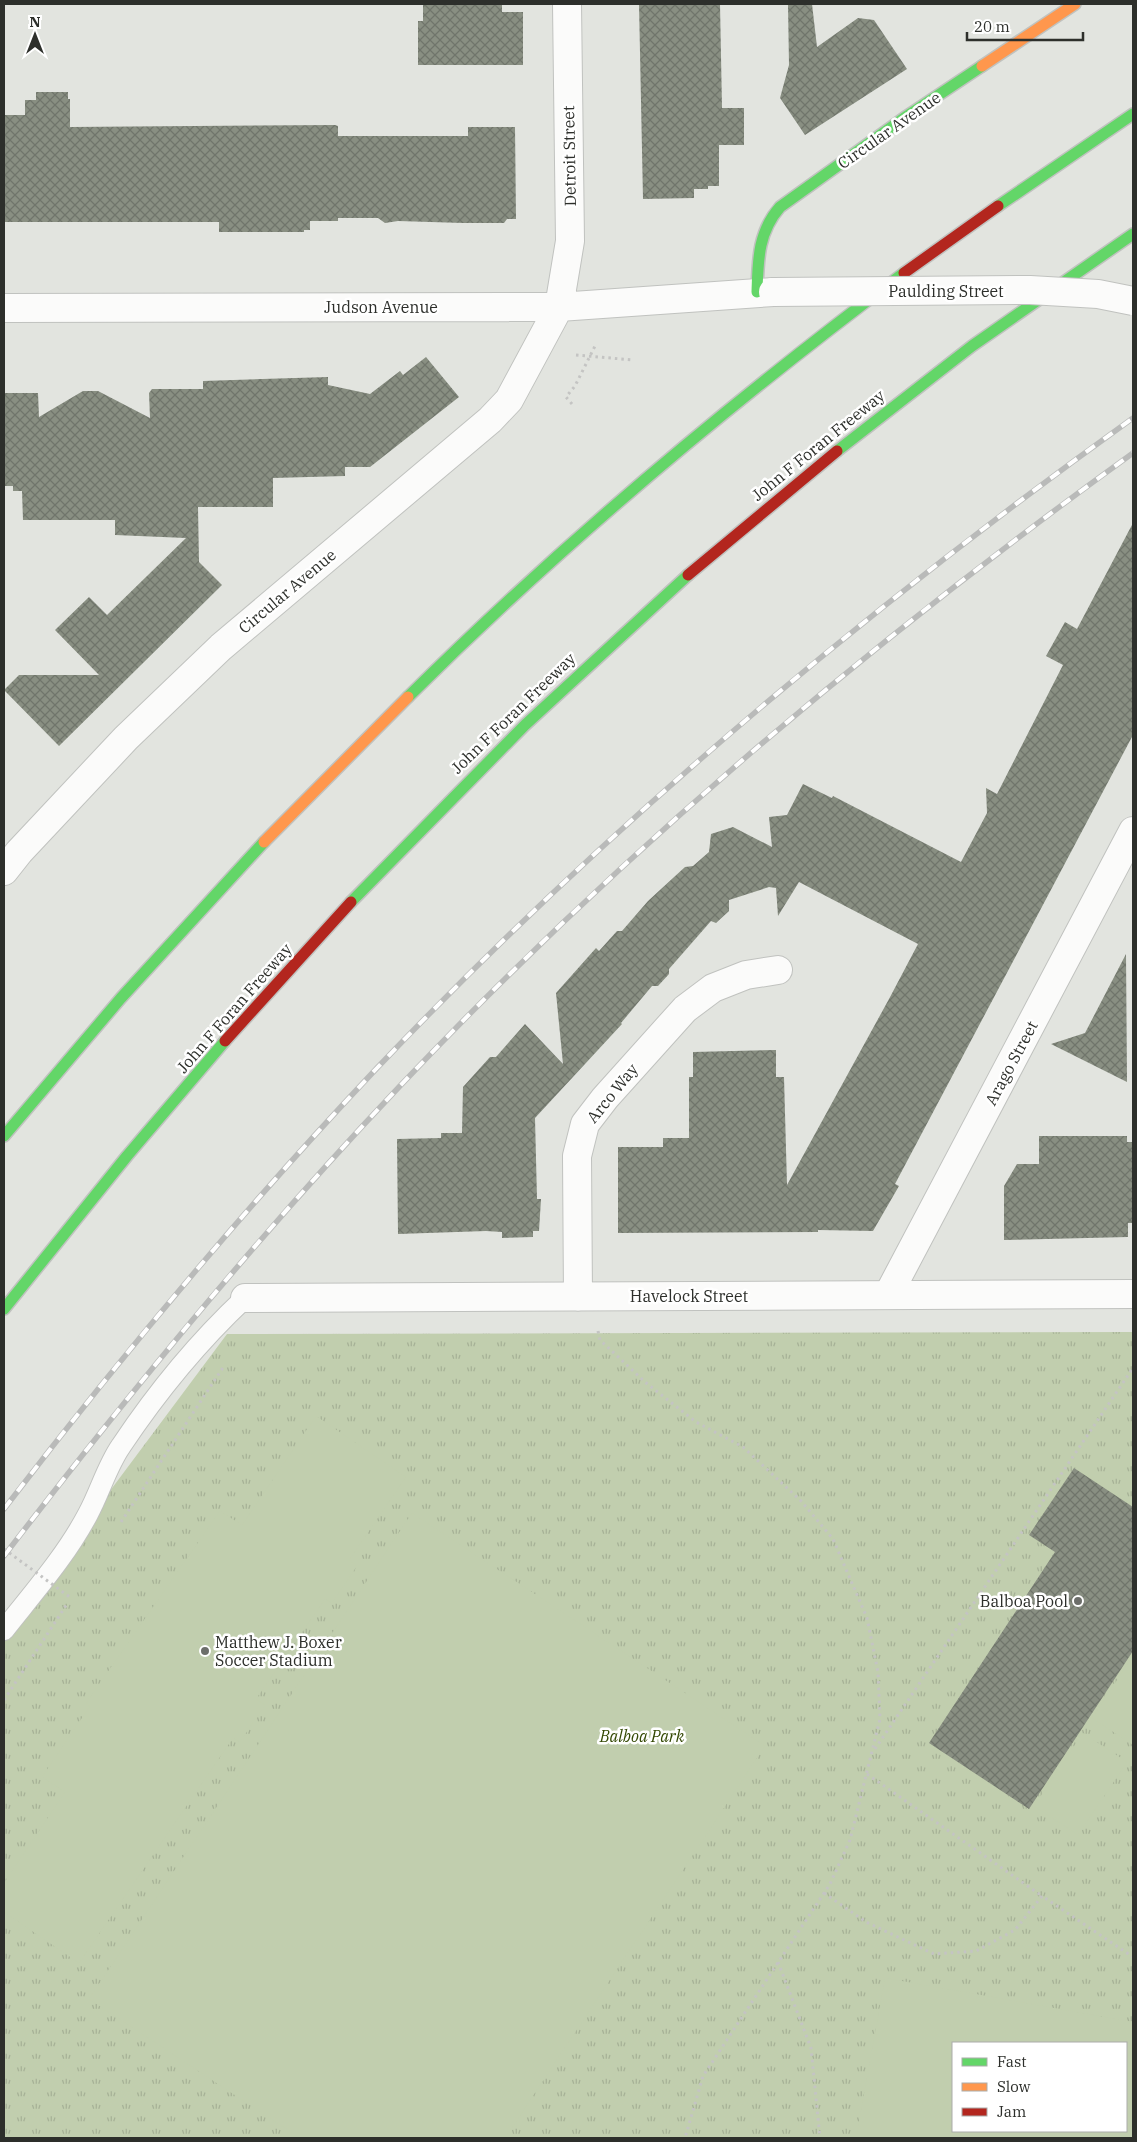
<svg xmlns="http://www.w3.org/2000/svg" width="1137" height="2142" viewBox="0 0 1137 2142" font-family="'IBM Plex Serif',serif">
	<defs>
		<pattern id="grass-tufts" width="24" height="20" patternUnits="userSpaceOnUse" patternTransform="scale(1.25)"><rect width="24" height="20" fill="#c1ceae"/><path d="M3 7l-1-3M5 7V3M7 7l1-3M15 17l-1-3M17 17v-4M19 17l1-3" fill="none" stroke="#a6b196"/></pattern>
		<pattern id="building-cross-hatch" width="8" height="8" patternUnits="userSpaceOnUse" patternTransform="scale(1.25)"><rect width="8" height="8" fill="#898f82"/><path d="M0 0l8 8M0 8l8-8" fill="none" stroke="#70756b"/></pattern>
	</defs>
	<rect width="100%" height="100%" fill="#e2e4df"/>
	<!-- grass -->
	<path fill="url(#grass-tufts)" fill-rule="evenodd" d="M 1133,1332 L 1133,2138 L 4,2138 L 4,1633 L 227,1334 ZM 953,2043 L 1126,2043 L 1126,2131 L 953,2131 Z"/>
	<!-- pitch -->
	<path fill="#c1ceae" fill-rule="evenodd" d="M 316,1416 L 406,1477 L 349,1560 L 357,1566 L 332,1603 L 325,1599 L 256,1699 L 265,1705 L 240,1742 L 233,1738 L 79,1963 L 4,1912 L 4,1883 L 65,1792 L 42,1777 L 90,1706 L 86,1703 L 220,1511 L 242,1525 Z
		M 412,1513 L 765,1746 L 505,2138 L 300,2138 L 89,1999 Z
		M 1133,1656 L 1133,1745 L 1092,1718 Z
		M 1083,1733 L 1127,1762 L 1078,1835 L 1034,1806 Z
		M 885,1978 L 1133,2022 L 1133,2138 L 856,2138 ZM 953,2043 L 1126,2043 L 1126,2131 L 953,2131 Z"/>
	<!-- building -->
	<path fill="url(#building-cross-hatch)" d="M 423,4 L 502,4 L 502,12 L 523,12 L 523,65 L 418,65 L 418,21 L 423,21 Z
		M 639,4 L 720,4 L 722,108 L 744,108 L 744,145 L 719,145 L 719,186 L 708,186 L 708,189 L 694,189 L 694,198 L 643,199 Z
		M 788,4 L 812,4 L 817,47 L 858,18 L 874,20 L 907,69 L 805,135 L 780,98 L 789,65 Z
		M 36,92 L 68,92 L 68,99 L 70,99 L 70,127 L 335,125 L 338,126 L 338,136 L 468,136 L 468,127 L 515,127 L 516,219 L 507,219 L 504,223 L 463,223 L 398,221 L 385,223 L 378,218 L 338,218 L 338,221 L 310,221 L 310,230 L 304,230 L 304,232 L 219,232 L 219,222 L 4,222 L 4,115 L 25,115 L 25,100 L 36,100 Z
		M 426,357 L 459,397 L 370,467 L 345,467 L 345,476 L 273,478 L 273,507 L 198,507 L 199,562 L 222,585 L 59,746 L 4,690 L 19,675 L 99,675 L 55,630 L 89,597 L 107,615 L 186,538 L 115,535 L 115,520 L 23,520 L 22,491 L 13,491 L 13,486 L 4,486 L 4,393 L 38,393 L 39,417 L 83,391 L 98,391 L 150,418 L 149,393 L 152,389 L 203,389 L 203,381 L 328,377 L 328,385 L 370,394 L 400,371 L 403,375 Z
		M 1133,523 L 1133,735 L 895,1184 L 899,1186 L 873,1231 L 818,1230 L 818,1232 L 618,1233 L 618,1147 L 663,1147 L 663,1138 L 689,1138 L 689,1077 L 693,1077 L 693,1052 L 776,1050 L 776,1077 L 784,1077 L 787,1185 L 889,999 L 918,944 L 799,882 L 778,916 L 776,888 L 769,887 L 729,900 L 729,911 L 716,923 L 711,921 L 669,969 L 669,974 L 658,986 L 652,986 L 621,1023 L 622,1024 L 535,1118 L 537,1199 L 541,1199 L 539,1231 L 533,1231 L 533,1237 L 502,1238 L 502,1232 L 486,1231 L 398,1234 L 397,1139 L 441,1138 L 441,1133 L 462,1133 L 463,1087 L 490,1057 L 496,1057 L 525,1024 L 563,1064 L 556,993 L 596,948 L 599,951 L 617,931 L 622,931 L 648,901 L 685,867 L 693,866 L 709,852 L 711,834 L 733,827 L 772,847 L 769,817 L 787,815 L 803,784 L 832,798 L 833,796 L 961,862 L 987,813 L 986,788 L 997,794 L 1063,665 L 1046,656 L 1065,622 L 1077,629 Z
		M 1126,954 L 1127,1082 L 1051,1044 L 1085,1033 Z
		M 1039,1136 L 1127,1136 L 1127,1142 L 1133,1142 L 1133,1223 L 1128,1223 L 1128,1237 L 1004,1240 L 1004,1186 L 1017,1164 L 1039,1164 Z
		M 1074,1468 L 1133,1507 L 1133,1651 L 1029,1809 L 929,1743 L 1055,1552 L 1029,1535 Z"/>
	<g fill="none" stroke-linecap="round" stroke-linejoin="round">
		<!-- lane casing -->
		<g stroke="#c0c2bf" stroke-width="22">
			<path id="lane" d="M 4,1630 C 33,1593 66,1556 88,1514 C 100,1492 107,1466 121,1446 C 157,1392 198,1342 245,1298"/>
		</g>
		<!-- street casing -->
		<g stroke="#c0c2bf" stroke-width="30">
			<path id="street" d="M 4,308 L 559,307 L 773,292
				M 4,871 L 19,852 L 126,738 L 221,647 L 490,420 L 509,400 L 559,307 L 570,241 L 567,4
				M 888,1295 L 1133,831
				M 578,1297 L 577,1156 L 585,1124 L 605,1098 L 685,1009 L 713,988 L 746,975 L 778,970
				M 245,1298 L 1133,1294"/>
		</g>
		<!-- fast casing -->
		<g stroke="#c0c2bf" stroke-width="14">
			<path id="fast" d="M 998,206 L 1133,114
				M 757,292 C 758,260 758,232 780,207 L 907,116 L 982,66
				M 837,451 L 972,346 L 1133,234
				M 408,697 C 563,543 729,404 904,273
				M 351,902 L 525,725 L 688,575
				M 4,1136 L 121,998 L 264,842
				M 4,1309 L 127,1156 L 225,1041"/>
		</g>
		<!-- slow casing -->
		<g stroke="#c0c2bf" stroke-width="14">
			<path id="slow" d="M 982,66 L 1075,4
				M 264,842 L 408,697"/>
		</g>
		<!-- jam casing -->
		<g stroke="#c0c2bf" stroke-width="14">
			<path id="jam" d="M 904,273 L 998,206
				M 688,575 L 837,451
				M 225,1041 L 351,902"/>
		</g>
		<!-- path -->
		<path stroke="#c4c4c3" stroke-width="3" stroke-dasharray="2.5 4" stroke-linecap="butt" d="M 576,355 L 633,360
			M 572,404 L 566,397 L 575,386 L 596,344
			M 598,1331 L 600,1340 L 645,1382 L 696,1422 L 743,1447 L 801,1501 L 833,1539 L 867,1618 L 878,1672 L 880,1719 L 850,1840 L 830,1884 L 703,2076 L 685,2138
			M 121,1522 L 224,1366
			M 4,1700 L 67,1604
			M 875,1749 L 1133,1368
			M 867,1774 L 1042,1896
			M 824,1893 L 866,1922 L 934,1954 L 976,1951 L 1015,1930 L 1042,1896 L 1133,1957
			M 778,1962 L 811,2048 L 820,2138"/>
		<!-- lane -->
		<use href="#lane" stroke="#fbfbfa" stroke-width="20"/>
		<!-- street -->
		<use href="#street" stroke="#fbfbfa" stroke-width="28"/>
		<!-- fast -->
		<use href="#fast" stroke="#63d668" stroke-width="11"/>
		<!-- slow -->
		<use href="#slow" stroke="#ff974d" stroke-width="11"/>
		<!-- jam -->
		<use href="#jam" stroke="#b3261e" stroke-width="11"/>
		<!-- rail casing -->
		<g stroke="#b9bab9" stroke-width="5.5">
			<path id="rail" d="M 4,1509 C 121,1356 245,1208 377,1068 C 606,827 863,612 1133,418
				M 4,1556 C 128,1394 258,1236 399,1087 C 621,852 871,642 1133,453"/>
		</g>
		<!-- rail -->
		<use href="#rail" stroke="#fff" stroke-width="4" stroke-dasharray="11" stroke-linecap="butt"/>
		<!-- street-bridge casing -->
		<g stroke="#c0c2bf" stroke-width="30" stroke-linecap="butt">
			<path id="street-bridge" d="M 773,292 L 1030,290 L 1098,294 L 1133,301"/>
		</g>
		<!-- path-bridge -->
		<path stroke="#c4c4c3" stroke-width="3" stroke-dasharray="2.5 4" stroke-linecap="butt" d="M 4,1549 L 71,1598"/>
		<!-- street-bridge -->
		<use href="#street-bridge" stroke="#fbfbfa" stroke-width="28"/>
	</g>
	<!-- markers -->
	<g fill="#6c6e6a" stroke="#fff" stroke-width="2">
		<circle cx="1078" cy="1601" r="5"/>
		<circle cx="205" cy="1651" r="5"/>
	</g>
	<g text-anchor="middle" stroke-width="5" stroke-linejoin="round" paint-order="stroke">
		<!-- street labels -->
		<g font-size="16" fill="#2d2f2b" stroke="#fff">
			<text transform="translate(889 130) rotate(-35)" y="6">Circular Avenue</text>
			<text transform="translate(569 156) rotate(-91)" y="6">Detroit Street</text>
			<text x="946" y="297">Paulding Street</text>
			<text x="381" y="313">Judson Avenue</text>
			<text transform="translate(818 445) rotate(-39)" y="6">John F Foran Freeway</text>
			<text transform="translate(287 591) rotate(-40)" y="6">Circular Avenue</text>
			<text transform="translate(513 713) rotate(-44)" y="6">John F Foran Freeway</text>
			<text transform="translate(234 1008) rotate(-49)" y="6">John F Foran Freeway</text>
			<text transform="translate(1011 1063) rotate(-62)" y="6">Arago Street</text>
			<text transform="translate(612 1093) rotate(-51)" y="6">Arco Way</text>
			<text x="689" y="1302">Havelock Street</text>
		</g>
		<!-- poi labels -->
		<g font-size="16" fill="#2d2f2b" stroke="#fff" text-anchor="end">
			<text x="1068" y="1607">Balboa Pool</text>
			<text x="215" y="1648" text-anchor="start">Matthew J. Boxer<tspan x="215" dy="18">Soccer Stadium</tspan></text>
		</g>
		<!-- park labels -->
		<g font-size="16" font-style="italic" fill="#334803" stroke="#fff">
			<text x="642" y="1742">Balboa Park</text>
		</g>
	</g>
	<!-- border -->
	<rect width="1137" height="2142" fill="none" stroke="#2d2f2b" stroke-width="10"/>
	<!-- legend -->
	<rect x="952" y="2042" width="175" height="90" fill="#ffffff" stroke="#abacaa"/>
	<rect x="962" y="2058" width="25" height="8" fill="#63d668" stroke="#abacaa"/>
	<text x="997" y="2067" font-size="15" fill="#2d2f2b">Fast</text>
	<rect x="962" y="2083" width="25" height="8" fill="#ff974d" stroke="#abacaa"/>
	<text x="997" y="2092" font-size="15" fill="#2d2f2b">Slow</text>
	<rect x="962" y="2108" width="25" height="8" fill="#b3261e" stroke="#abacaa"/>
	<text x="997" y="2117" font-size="15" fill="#2d2f2b">Jam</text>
	<!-- north arrow -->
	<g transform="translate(35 35)" stroke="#ffffff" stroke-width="4" paint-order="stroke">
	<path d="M0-4L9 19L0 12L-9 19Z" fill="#2d2f2b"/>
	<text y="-8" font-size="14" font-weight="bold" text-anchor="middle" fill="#2d2f2b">N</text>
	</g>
	<!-- scale -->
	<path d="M967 32v8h116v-8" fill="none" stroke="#2d2f2b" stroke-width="2.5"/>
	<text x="974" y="32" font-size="15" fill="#2d2f2b" stroke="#ffffff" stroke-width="4" paint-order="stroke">20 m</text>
</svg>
